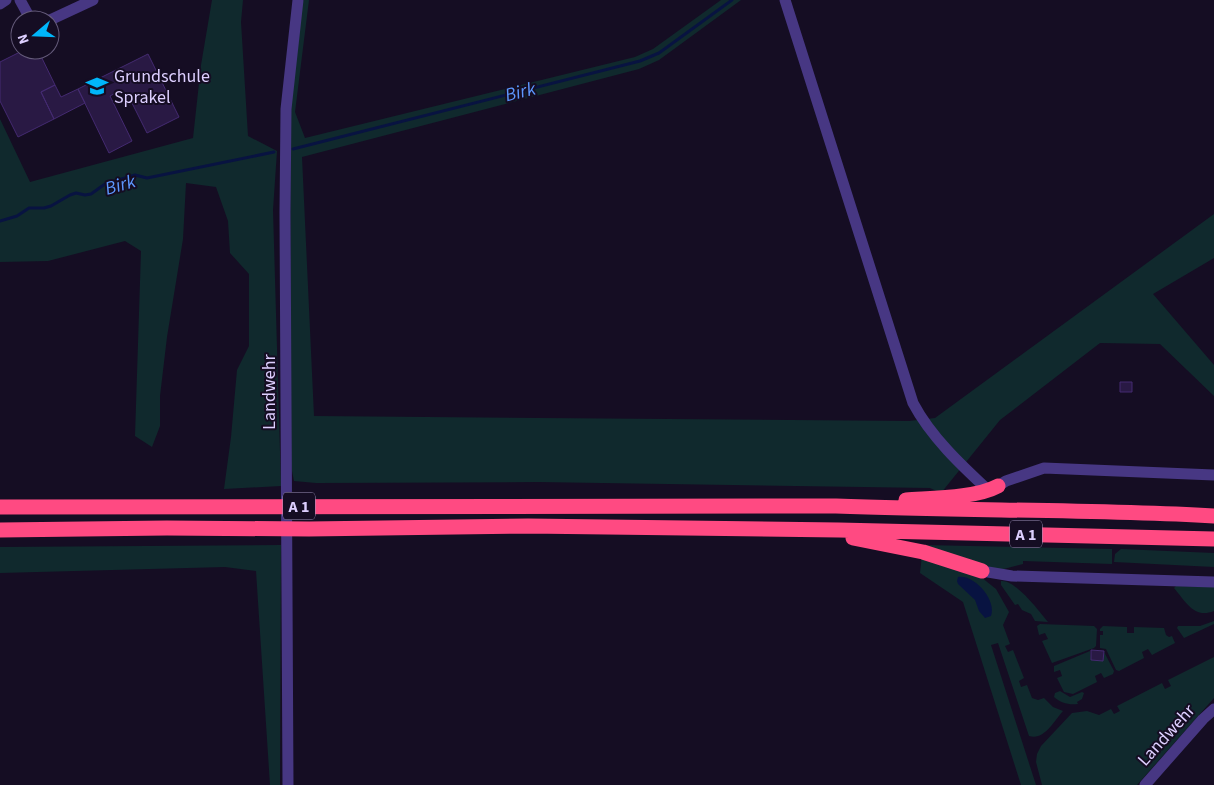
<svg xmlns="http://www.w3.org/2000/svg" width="1214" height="785" viewBox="0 0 1214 785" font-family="'Source Sans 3',sans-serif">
	<rect width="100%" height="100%" fill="#150d23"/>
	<!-- green -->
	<path fill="#10292d" d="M 212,0 L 243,0 L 241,22 L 248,136 L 277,151 L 273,210 L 281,486 L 224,489 L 231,437 L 237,370 L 249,346 L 249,274 L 230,253 L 228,221 L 216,187 L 186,183 L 183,239 L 167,337 L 160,396 L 160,426 L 152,447 L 135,436 L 141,251 L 125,241 L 48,261 L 0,262 L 0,119 L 30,182 L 193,138 L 201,65 Z
		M 304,0 L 309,0 L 295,112 L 305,138 L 635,57 L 653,49 L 721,0 L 741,0 L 659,60 L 639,69 L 302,157 L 314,416 L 909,421 L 935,418 L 1214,214 L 1214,258 L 1153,294 L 1214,365 L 1214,396 L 1160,344 L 1100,343 L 1000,420 L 941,493 L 930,488 L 538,482 L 316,483 L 294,481 L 291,466 L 290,99 L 300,5 Z
		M 281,545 L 280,785 L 270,785 L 256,571 L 225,567 L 0,573 L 0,547 Z
		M 923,545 L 1112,549 L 1112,564 L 1023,561 L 1023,564 L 1000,570 Z
		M 1121,549 L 1214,553 L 1214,567 L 1114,562 L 1115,554 Z
		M 922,555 L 981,577 L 996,589 L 1009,612 L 1003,625 L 1010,644 L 1005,646 L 1008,652 L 1013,650 L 1024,678 L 1019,681 L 1021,687 L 1027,685 L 1032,698 L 1038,700 L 1044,698 L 1053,707 L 1063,711 C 1054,721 1044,741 1029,736 L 998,643 L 991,645 L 1036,785 L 1021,785 L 963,602 L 920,573 Z
		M 1001,581 C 1015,579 1039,611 1048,622 L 1035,621 L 1031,614 L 1022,610 L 1018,604 L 1015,605 L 1001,585 Z
		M 1176,586 L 1214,587 L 1214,611 C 1194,619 1186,602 1174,588 Z
		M 1214,621 L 1214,624 L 1184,638 L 1177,628 L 1178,626 L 1200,626 Z
		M 1040,624 L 1094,626 L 1097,629 L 1096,646 L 1094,648 L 1052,663 L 1042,641 L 1048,639 L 1045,633 L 1039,635 L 1037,626 Z
		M 1103,626 L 1127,627 L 1127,633 L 1134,633 L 1134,627 L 1164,628 L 1166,635 L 1169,637 L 1172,636 L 1175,643 L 1152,655 L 1148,649 L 1142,652 L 1144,658 L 1119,671 L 1116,670 L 1106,649 L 1100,648 L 1100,635 L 1103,635 L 1103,631 L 1100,631 L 1100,629 Z
		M 1090,651 L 1091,660 L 1103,661 L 1104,652 L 1114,671 L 1113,674 L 1104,678 L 1101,673 L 1095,676 L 1097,682 L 1073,694 L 1064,692 L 1057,678 L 1062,676 L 1060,670 L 1054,672 L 1054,666 Z
		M 1214,657 L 1214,698 L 1137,785 L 1042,785 L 1036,762 L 1037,754 L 1041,746 L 1072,713 L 1087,711 L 1099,715 L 1111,709 L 1114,714 L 1120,711 L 1117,706 L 1162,683 L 1165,689 L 1171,686 L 1168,680 Z
		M 1060,691 L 1070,697 L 1082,692 L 1084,693 L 1082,699 L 1077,702 L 1078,704 C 1068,705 1061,703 1054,697 L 1055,693 Z"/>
	<!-- water -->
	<path fill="#081341" d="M 958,577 C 975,574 997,601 991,616 L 985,618 L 979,611 L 975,600 L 958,584 L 957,581 Z"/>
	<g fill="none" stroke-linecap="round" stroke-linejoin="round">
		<!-- stream -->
		<path stroke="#081341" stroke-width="3" d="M 293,149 L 640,61 L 659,53 L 732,0
			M 0,221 L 17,216 L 29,208 L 44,208 L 51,206 L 70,195 L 76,193 L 85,195 L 91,194 L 105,184 L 135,175 L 147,178 L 274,152"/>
	</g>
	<!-- building -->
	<path fill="#291944" stroke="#442a71" d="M 24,50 L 38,50 L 55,85 L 41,92 L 54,119 L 18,137 L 0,101 L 0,62 Z
		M 148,54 L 179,117 L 147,133 L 132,103 L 129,105 L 121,90 L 110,96 L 132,141 L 109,153 L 78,89 Z
		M 55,85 L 61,97 L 78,89 L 85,103 L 54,119 L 41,92 Z
		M 1120,382 L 1132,382 L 1132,392 L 1120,392 Z
		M 1091,650 L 1104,651 L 1103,661 L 1091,660 Z"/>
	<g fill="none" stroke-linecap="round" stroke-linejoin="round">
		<!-- minor -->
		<path stroke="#473783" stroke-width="11" d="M 20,0 L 31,20
			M 785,0 L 913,403 C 931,437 961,465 989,491
			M 0,4 L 6,0
			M 50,20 L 93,0
			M 998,486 L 1006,481 L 1044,468 L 1214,475
			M 982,571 L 1012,576 L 1214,582
			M 288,785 L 285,212 L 286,109 L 298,0
			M 1145,785 L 1203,719 L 1214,709"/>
		<!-- highway -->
		<path stroke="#ff4a82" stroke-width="15" d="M 906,500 C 932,498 976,498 998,486
			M 0,507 L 836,506 C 962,511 1088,509 1214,516
			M 0,530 L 167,528 L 309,529 L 528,526 L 839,530 L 1214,539
			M 853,538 L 923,552 L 982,571"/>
	</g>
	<!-- icons -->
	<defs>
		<g id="school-bare" transform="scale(1.725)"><path d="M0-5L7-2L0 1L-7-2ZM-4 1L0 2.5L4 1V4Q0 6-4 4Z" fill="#00b6fa" stroke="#150d23" stroke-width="2.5" paint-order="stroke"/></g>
	</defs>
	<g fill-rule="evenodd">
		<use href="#school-bare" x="97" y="86"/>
	</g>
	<g text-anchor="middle" stroke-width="4" stroke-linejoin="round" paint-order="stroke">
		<!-- shield labels -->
		<g fill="#150d23" stroke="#a195bd" stroke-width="1">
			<rect x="283" y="492.5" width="32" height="27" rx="4"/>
			<rect x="1010" y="520.5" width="32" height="27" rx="4"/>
		</g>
		<g font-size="16" font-weight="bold" fill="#ddcfff">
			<text x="299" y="512">A 1</text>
			<text x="1026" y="540">A 1</text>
		</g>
		<!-- poi labels -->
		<g font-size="18" fill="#ddcfff" stroke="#150d23" text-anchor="start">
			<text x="114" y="82">Grundschule<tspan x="114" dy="21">Sprakel</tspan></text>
		</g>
		<!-- street labels -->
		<g font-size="18" fill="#ddcfff" stroke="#150d23">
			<text transform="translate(269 392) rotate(-90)" y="6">Landwehr</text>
			<text transform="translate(1166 735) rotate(-48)" y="6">Landwehr</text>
		</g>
		<!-- water labels -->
		<g font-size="19" font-style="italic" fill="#5d98ff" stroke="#150d23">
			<text transform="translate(520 91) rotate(-14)" y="7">Birk</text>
			<text transform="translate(120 184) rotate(-16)" y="7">Birk</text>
		</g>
	</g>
	<!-- north arrow -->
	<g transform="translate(35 35) rotate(251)"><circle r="24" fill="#150d23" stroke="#655b7b"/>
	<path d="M0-4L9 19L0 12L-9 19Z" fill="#00b6fa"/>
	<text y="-8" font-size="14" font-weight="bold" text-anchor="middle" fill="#ddcfff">N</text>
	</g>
</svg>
